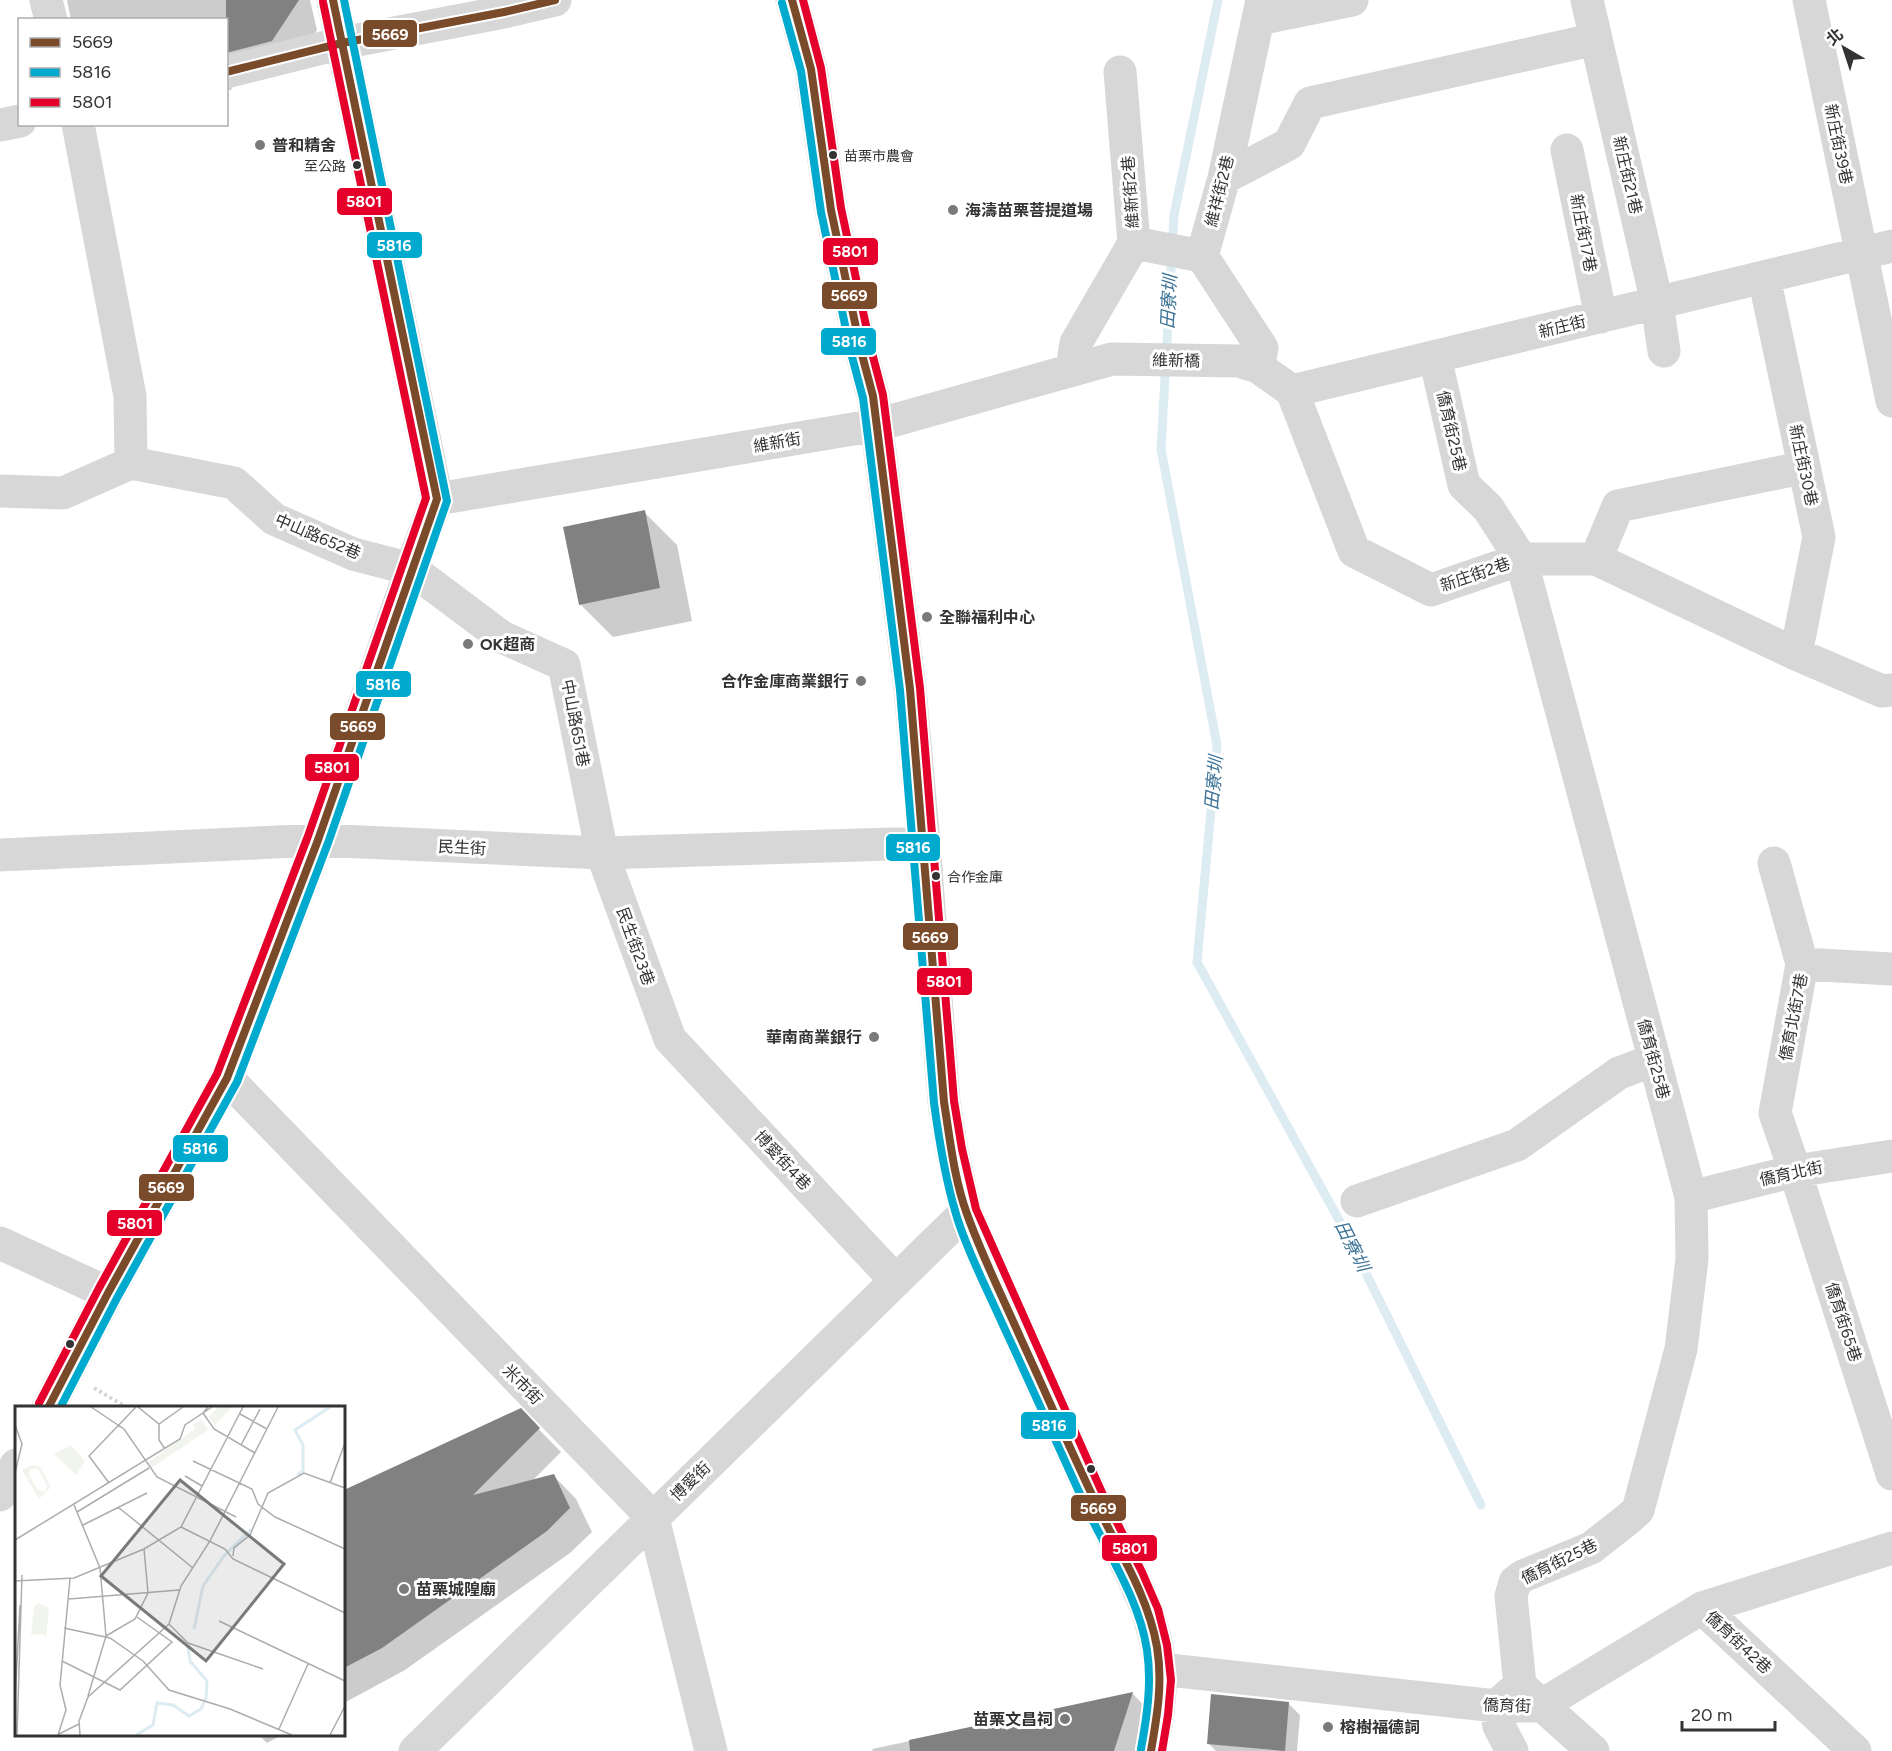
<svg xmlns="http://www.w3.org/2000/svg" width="1892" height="1751" viewBox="0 0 1892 1751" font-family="Figtree,'Noto Sans TC',sans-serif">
	<rect width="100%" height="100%" fill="#fff"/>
	<!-- shadow -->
	<path fill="#0003" d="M 67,0 L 310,0 L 317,30 L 294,64 L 235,82 L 231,90 L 226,90 L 226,20 L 71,20 Z
		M 644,512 L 677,545 L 692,621 L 613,637 L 580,604 Z
		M 520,1410 L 561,1452 L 531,1482 L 554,1476 L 576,1499 L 592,1532 L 570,1553 L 405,1670 L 344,1703 L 344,1492 Z
		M 1133,1694 L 1155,1717 L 1144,1751 L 873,1751 L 872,1749 Z
		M 1289,1704 L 1300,1715 L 1297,1751 L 1216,1751 L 1208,1743 Z
		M 258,1734 L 284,1734 L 267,1743 Z"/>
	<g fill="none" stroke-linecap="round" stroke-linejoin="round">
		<!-- stream -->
		<path stroke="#ddebf3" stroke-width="9" d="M 1218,0 L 1174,215 L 1161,449 L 1217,745 L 1197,962 L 1344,1229 L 1481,1505"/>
	</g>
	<!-- building -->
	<path fill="#818181" d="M 226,0 L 299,0 L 272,41 L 226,53 Z
		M 645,510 L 660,588 L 579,605 L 563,527 Z
		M 521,1408 L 540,1428 L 473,1495 L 554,1474 L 570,1508 L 547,1531 L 382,1648 L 344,1668 L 344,1490 Z
		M 1133,1692 L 1114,1751 L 910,1751 L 909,1740 Z
		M 1211,1694 L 1289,1702 L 1285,1751 L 1207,1744 Z"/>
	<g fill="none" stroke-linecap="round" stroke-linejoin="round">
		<!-- path -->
		<path stroke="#d6d6d6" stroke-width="4" stroke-dasharray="3 3" stroke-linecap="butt" d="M 94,1388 L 128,1408"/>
		<!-- minor -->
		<path stroke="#d7d7d7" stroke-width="33" d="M 46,0 L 51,20
			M 792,0 L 811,69 L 831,210 L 861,351 L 873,396 L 910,689 L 924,843 L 944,1102 L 952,1151 L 966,1212 L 992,1274 L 1095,1502 L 1133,1577 L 1148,1612 L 1157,1646 L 1161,1680 L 1158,1713 L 1151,1751
			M 1587,0 L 1657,303 L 1664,351
			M 1809,0 L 1892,401
			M 1258,19 L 1352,0
			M 226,72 L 342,43 L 504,12 L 555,0
			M 0,125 L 20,121
			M 1567,150 L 1601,317
			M 1224,178 L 1289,144 L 1310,103 L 1596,39
			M 1134,243 L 1202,256
			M 1764,277 L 1819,537 L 1796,654
			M 1435,357 L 1464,485 L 1488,508 L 1521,559 L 1691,1197 L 1692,1259 L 1681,1349 L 1638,1510 L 1628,1519 L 1591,1548 L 1523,1576 L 1515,1582 L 1511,1596 L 1520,1685 L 1496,1706 L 1499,1726 L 1512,1751
			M 1258,367 L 1262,348 L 1202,256 L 1224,178 L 1262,0
			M 1072,369 L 1076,343 L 1134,243 L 1120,72
			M 1292,391 L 1354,551 L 1431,590 L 1521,559 L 1596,559 L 1796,654 L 1882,691 L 1892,690
			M 131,463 L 234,483 L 274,519 L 353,554 L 411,569 L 502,637 L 564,665 L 602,853 L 670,1039 L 896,1281
			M 0,491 L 63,493 L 131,463 L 130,396 L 78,124
			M 437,499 L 877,425 L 1112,359 L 1239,361 L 1258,367 L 1292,391 L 1892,246
			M 1596,559 L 1618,506 L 1787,471
			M 0,855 L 318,840 L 602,853 L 924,843
			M 1774,863 L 1802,964 L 1775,1113 L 1795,1171 L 1892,1474
			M 1802,964 L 1892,969
			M 227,1078 L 653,1518 L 711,1751
			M 1691,1197 L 1795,1171 L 1892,1156
			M 1357,1201 L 1517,1145 L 1619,1073 L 1654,1060
			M 0,1243 L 108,1293
			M 48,1408 L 108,1293 L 227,1078 L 318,840 L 411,569 L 437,499 L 333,0
			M 0,1495 L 16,1465
			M 1702,1608 L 1855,1751
			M 1160,1669 L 1496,1706 L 1540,1706 L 1702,1608 L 1892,1548
			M 1525,1690 L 1593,1751
			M 415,1751 L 966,1212"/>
		<!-- bus-1 casing -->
		<g stroke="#fff" stroke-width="12">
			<path id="bus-1" d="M 792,0 L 811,69 L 831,210 L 861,351 L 873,396 L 910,689 L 944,1102 C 950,1139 954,1179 967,1214 C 982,1256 1003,1298 1021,1339 C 1046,1393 1069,1447 1095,1501 C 1117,1548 1148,1595 1157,1647 C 1163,1683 1157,1716 1151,1751
				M 226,72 L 342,43 L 504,12 L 555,0
				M 48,1408 L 108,1293 L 227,1078 L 318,840 L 437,499 L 333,0"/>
		</g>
		<!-- bus-2 casing -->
		<g stroke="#fff" stroke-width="12">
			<path id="bus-2" d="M 782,3 L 801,71 L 821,212 L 851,353 L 863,398 L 900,690 L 934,1103 C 939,1140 945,1178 956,1214 C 966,1249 987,1289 1002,1323 C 1030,1383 1057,1444 1085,1505 C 1107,1552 1139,1598 1147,1650 C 1152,1684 1147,1716 1141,1749
				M 60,1408 L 117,1298 L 237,1082 L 328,843 L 447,501 L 344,0"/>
		</g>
		<!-- bus-3 casing -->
		<g stroke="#fff" stroke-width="12">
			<path id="bus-3" d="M 803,0 L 821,68 L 841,208 L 871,349 L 883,395 L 920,688 L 954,1101 L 962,1149 L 976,1209 L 1104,1497 L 1142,1572 L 1158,1609 L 1167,1645 L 1171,1680 L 1168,1715 L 1162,1751
				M 39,1403 L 99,1288 L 217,1074 L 308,836 L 426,498 L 323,2"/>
		</g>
		<!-- bus-1 -->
		<use href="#bus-1" stroke="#7a4b2a" stroke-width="8"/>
		<!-- bus-2 -->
		<use href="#bus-2" stroke="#00a9ce" stroke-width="8"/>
		<!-- bus-3 -->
		<use href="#bus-3" stroke="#e4002b" stroke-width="8"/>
	</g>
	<!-- markers -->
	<g fill="#7a7a7a" stroke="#fff" stroke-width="2">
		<circle cx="260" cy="145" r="6"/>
		<circle cx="953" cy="210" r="6"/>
		<circle cx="927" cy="617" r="6"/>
		<circle cx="468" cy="644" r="6"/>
		<circle cx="861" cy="681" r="6"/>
		<circle cx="874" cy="1037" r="6"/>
		<circle cx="404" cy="1589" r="6"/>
		<circle cx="1065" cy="1719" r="6"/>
		<circle cx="1328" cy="1727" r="6"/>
	</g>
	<g fill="#333" stroke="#fff" stroke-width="2">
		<circle cx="833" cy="155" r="5"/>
		<circle cx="357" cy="165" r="5"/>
		<circle cx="936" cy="876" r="5"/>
		<circle cx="70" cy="1344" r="5"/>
		<circle cx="1091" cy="1469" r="5"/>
	</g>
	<g text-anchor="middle" stroke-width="6" stroke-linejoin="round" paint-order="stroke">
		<!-- bus labels -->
		<g font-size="14" fill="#333" stroke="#fff" text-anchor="start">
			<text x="844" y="161">苗栗市農會</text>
			<text x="346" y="171" text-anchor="end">至公路</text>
			<text x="947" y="882">合作金庫</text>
		</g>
		<!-- street labels -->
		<g font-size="16" fill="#333" stroke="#fff">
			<text transform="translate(1839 144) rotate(78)" y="6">新庄街39巷</text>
			<text transform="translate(1628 175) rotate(77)" y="6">新庄街21巷</text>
			<text transform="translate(1219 191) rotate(-76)" y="6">維祥街2巷</text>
			<text transform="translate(1130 192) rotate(-94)" y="6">維新街2巷</text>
			<text transform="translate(1584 233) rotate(79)" y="6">新庄街17巷</text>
			<text transform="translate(1562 326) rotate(-14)" y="6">新庄街</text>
			<text transform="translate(1176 360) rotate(1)" y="6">維新橋</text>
			<text transform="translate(1452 431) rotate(77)" y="6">僑育街25巷</text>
			<text transform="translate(777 442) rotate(-10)" y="6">維新街</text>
			<text transform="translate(1804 465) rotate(78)" y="6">新庄街30巷</text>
			<text transform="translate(318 536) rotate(23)" y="6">中山路652巷</text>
			<text transform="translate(1475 574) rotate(-19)" y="6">新庄街2巷</text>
			<text transform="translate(576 723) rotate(79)" y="6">中山路651巷</text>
			<text transform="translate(462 847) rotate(3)" y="6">民生街</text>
			<text transform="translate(636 946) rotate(70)" y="6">民生街23巷</text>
			<text transform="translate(1793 1017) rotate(-79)" y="6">僑育北街7巷</text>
			<text transform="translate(1654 1059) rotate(75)" y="6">僑育街25巷</text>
			<text transform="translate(783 1160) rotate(47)" y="6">博愛街4巷</text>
			<text transform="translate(1791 1173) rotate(-12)" y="6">僑育北街</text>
			<text transform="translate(1844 1322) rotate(72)" y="6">僑育街65巷</text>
			<text transform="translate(523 1384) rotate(46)" y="6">米市街</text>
			<text transform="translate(690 1481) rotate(-44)" y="6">博愛街</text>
			<text transform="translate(1559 1561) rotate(-26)" y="6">僑育街25巷</text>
			<text transform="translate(1739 1642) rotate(43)" y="6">僑育街42巷</text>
			<text transform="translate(1507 1705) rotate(2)" y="6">僑育街</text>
		</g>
		<!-- poi labels -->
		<g font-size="16" font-weight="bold" fill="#333" stroke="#fff" text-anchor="start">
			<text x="272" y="151">普和精舍</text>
			<text x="965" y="216">海濤苗栗菩提道場</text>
			<text x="939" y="623">全聯福利中心</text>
			<text x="480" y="650">OK超商</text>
			<text x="849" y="687" text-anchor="end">合作金庫商業銀行</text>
			<text x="862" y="1043" text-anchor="end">華南商業銀行</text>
			<text x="416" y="1595">苗栗城隍廟</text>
			<text x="1053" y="1725" text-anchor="end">苗栗文昌祠</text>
			<text x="1340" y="1733">榕樹福德詞</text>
		</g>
		<!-- water labels -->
		<g font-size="18" font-style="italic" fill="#3f7597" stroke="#fff">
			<text transform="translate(1169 302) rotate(-87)" y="6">田寮圳</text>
			<text transform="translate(1214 783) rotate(-85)" y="6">田寮圳</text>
			<text transform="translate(1352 1246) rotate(63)" y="6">田寮圳</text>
		</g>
	</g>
	<!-- overview -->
	<g transform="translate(15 1406)">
		<rect width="330" height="330" fill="#fff"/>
		<path d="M 203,1 L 217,1 L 200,19 L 194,11 ZM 186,13 L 193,24 L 136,62 L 132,57 L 180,23 L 178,19 ZM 56,39 L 70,55 L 61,69 L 39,48 ZM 18,59 L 25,61 L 36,81 L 24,93 L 7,64 ZM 16,63 L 23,63 L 32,79 L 30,86 L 23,84 L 14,69 ZM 23,197 L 34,202 L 31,232 L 28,228 L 16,229 L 19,201 Z" fill="#f1f5ed" fill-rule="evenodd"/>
		<path fill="none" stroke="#ddebf3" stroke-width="3" d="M 282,69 L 288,65 L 288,39 L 280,24 L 315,1M 179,223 L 188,180 L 209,150 L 236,123M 121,329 L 138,319 L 142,297 L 158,299 L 174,310 L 186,303 L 191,292 L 192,275 L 175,255 L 173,240"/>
		<path fill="none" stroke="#adadad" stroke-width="1.5" d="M 76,1 L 109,23 L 142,71 L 221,111M 123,1 L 144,18 L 168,1M 193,1 L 188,7 L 199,23 L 240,47M 225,8 L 252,23M 144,18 L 144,34 L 150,43M 0,19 L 7,38 L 0,67M 226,39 L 245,3M 178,55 L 237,83 L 243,98 L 260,111 L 330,143M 170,70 L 187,80M 94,77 L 74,50 L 121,1M 315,77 L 330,37M 59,99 L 85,162 L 91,230 L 73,290M 103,101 L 178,162M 62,106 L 134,62M 68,119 L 132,87M 166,121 L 210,143 L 218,153 L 330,207M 0,134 L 165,33 L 170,19 L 197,1M 218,150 L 219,142 L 235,129 L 253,87 L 289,67 L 330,82M 0,175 L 59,172 L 129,143 L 166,121 L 228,1M 54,193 L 164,184M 204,215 L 330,275M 154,218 L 173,237 L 248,263M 49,222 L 95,232 L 128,255 L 154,284 L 215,303 L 277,329M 91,230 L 120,213 L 133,187 L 129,143M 47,255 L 105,284 L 157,236 L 122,211M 0,294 L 5,199M 264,323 L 293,258M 44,328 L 64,318M 2,329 L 7,169M 43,329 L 51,304 L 45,279 L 55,173M 65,329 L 64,315 L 73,291 L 154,218 L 166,180 L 195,135 L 263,1M 315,329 L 330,300"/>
		<path fill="#7a7a7a" fill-opacity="0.15" stroke="#7a7a7a" stroke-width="3" d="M 165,74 L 269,158 L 191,255 L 86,170 Z"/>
		<rect width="330" height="330" fill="none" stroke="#333" stroke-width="3"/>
	</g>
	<g stroke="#fff" stroke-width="2">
		<rect x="362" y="19" width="56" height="29" rx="6" fill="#7a4b2a"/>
		<rect x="336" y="187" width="57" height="29" rx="6" fill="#e4002b"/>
		<rect x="366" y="231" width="57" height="28" rx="6" fill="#00a9ce"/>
		<rect x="822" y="237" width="57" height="29" rx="6" fill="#e4002b"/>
		<rect x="821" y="281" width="57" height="29" rx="6" fill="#7a4b2a"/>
		<rect x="820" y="327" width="57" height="29" rx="6" fill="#00a9ce"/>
		<rect x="355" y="670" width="57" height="28" rx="6" fill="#00a9ce"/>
		<rect x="329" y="712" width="57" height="29" rx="6" fill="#7a4b2a"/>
		<rect x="304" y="753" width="56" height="29" rx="6" fill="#e4002b"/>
		<rect x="885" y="833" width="56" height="29" rx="6" fill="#00a9ce"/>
		<rect x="902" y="922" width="57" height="29" rx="6" fill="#7a4b2a"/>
		<rect x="916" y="967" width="57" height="29" rx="6" fill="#e4002b"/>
		<rect x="172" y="1134" width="57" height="29" rx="6" fill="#00a9ce"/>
		<rect x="138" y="1173" width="57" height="29" rx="6" fill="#7a4b2a"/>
		<rect x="106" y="1209" width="57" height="28" rx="6" fill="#e4002b"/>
		<rect x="1020" y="1411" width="57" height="29" rx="6" fill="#00a9ce"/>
		<rect x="1070" y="1494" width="57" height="28" rx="6" fill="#7a4b2a"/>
		<rect x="1101" y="1534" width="57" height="28" rx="6" fill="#e4002b"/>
	</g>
	<g font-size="16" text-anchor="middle" font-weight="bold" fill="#fff">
		<text x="390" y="40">5669</text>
		<text x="364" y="207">5801</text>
		<text x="394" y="251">5816</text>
		<text x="850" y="257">5801</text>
		<text x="849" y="301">5669</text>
		<text x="849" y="347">5816</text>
		<text x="383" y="690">5816</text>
		<text x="358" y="732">5669</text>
		<text x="332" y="773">5801</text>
		<text x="913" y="853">5816</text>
		<text x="930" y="943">5669</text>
		<text x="944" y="987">5801</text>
		<text x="200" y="1154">5816</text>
		<text x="166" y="1193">5669</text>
		<text x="135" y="1229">5801</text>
		<text x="1049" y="1431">5816</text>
		<text x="1098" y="1514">5669</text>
		<text x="1130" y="1554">5801</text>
	</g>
	<!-- legend -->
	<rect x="18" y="18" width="210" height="108" fill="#ffffff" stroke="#adadad" stroke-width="1.5"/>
	<rect x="30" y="38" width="30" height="9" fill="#7a4b2a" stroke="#adadad" stroke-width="1.5"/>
	<text x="72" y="48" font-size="18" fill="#333333">5669</text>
	<rect x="30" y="68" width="30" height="9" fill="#00a9ce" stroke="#adadad" stroke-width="1.5"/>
	<text x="72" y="78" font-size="18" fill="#333333">5816</text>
	<rect x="30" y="98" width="30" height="9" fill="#e4002b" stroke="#adadad" stroke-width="1.5"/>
	<text x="72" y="108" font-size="18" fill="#333333">5801</text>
	<!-- north arrow -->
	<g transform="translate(1844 48) rotate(321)" stroke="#ffffff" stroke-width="4.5" paint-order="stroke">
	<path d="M0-4.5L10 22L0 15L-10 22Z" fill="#333333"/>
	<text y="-9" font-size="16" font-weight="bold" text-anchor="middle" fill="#333333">北</text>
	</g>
	<!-- scale -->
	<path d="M1682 1721v9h93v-9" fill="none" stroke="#333333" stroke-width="3"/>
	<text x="1691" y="1721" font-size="18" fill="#333333" stroke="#ffffff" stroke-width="4.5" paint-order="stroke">20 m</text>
</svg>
